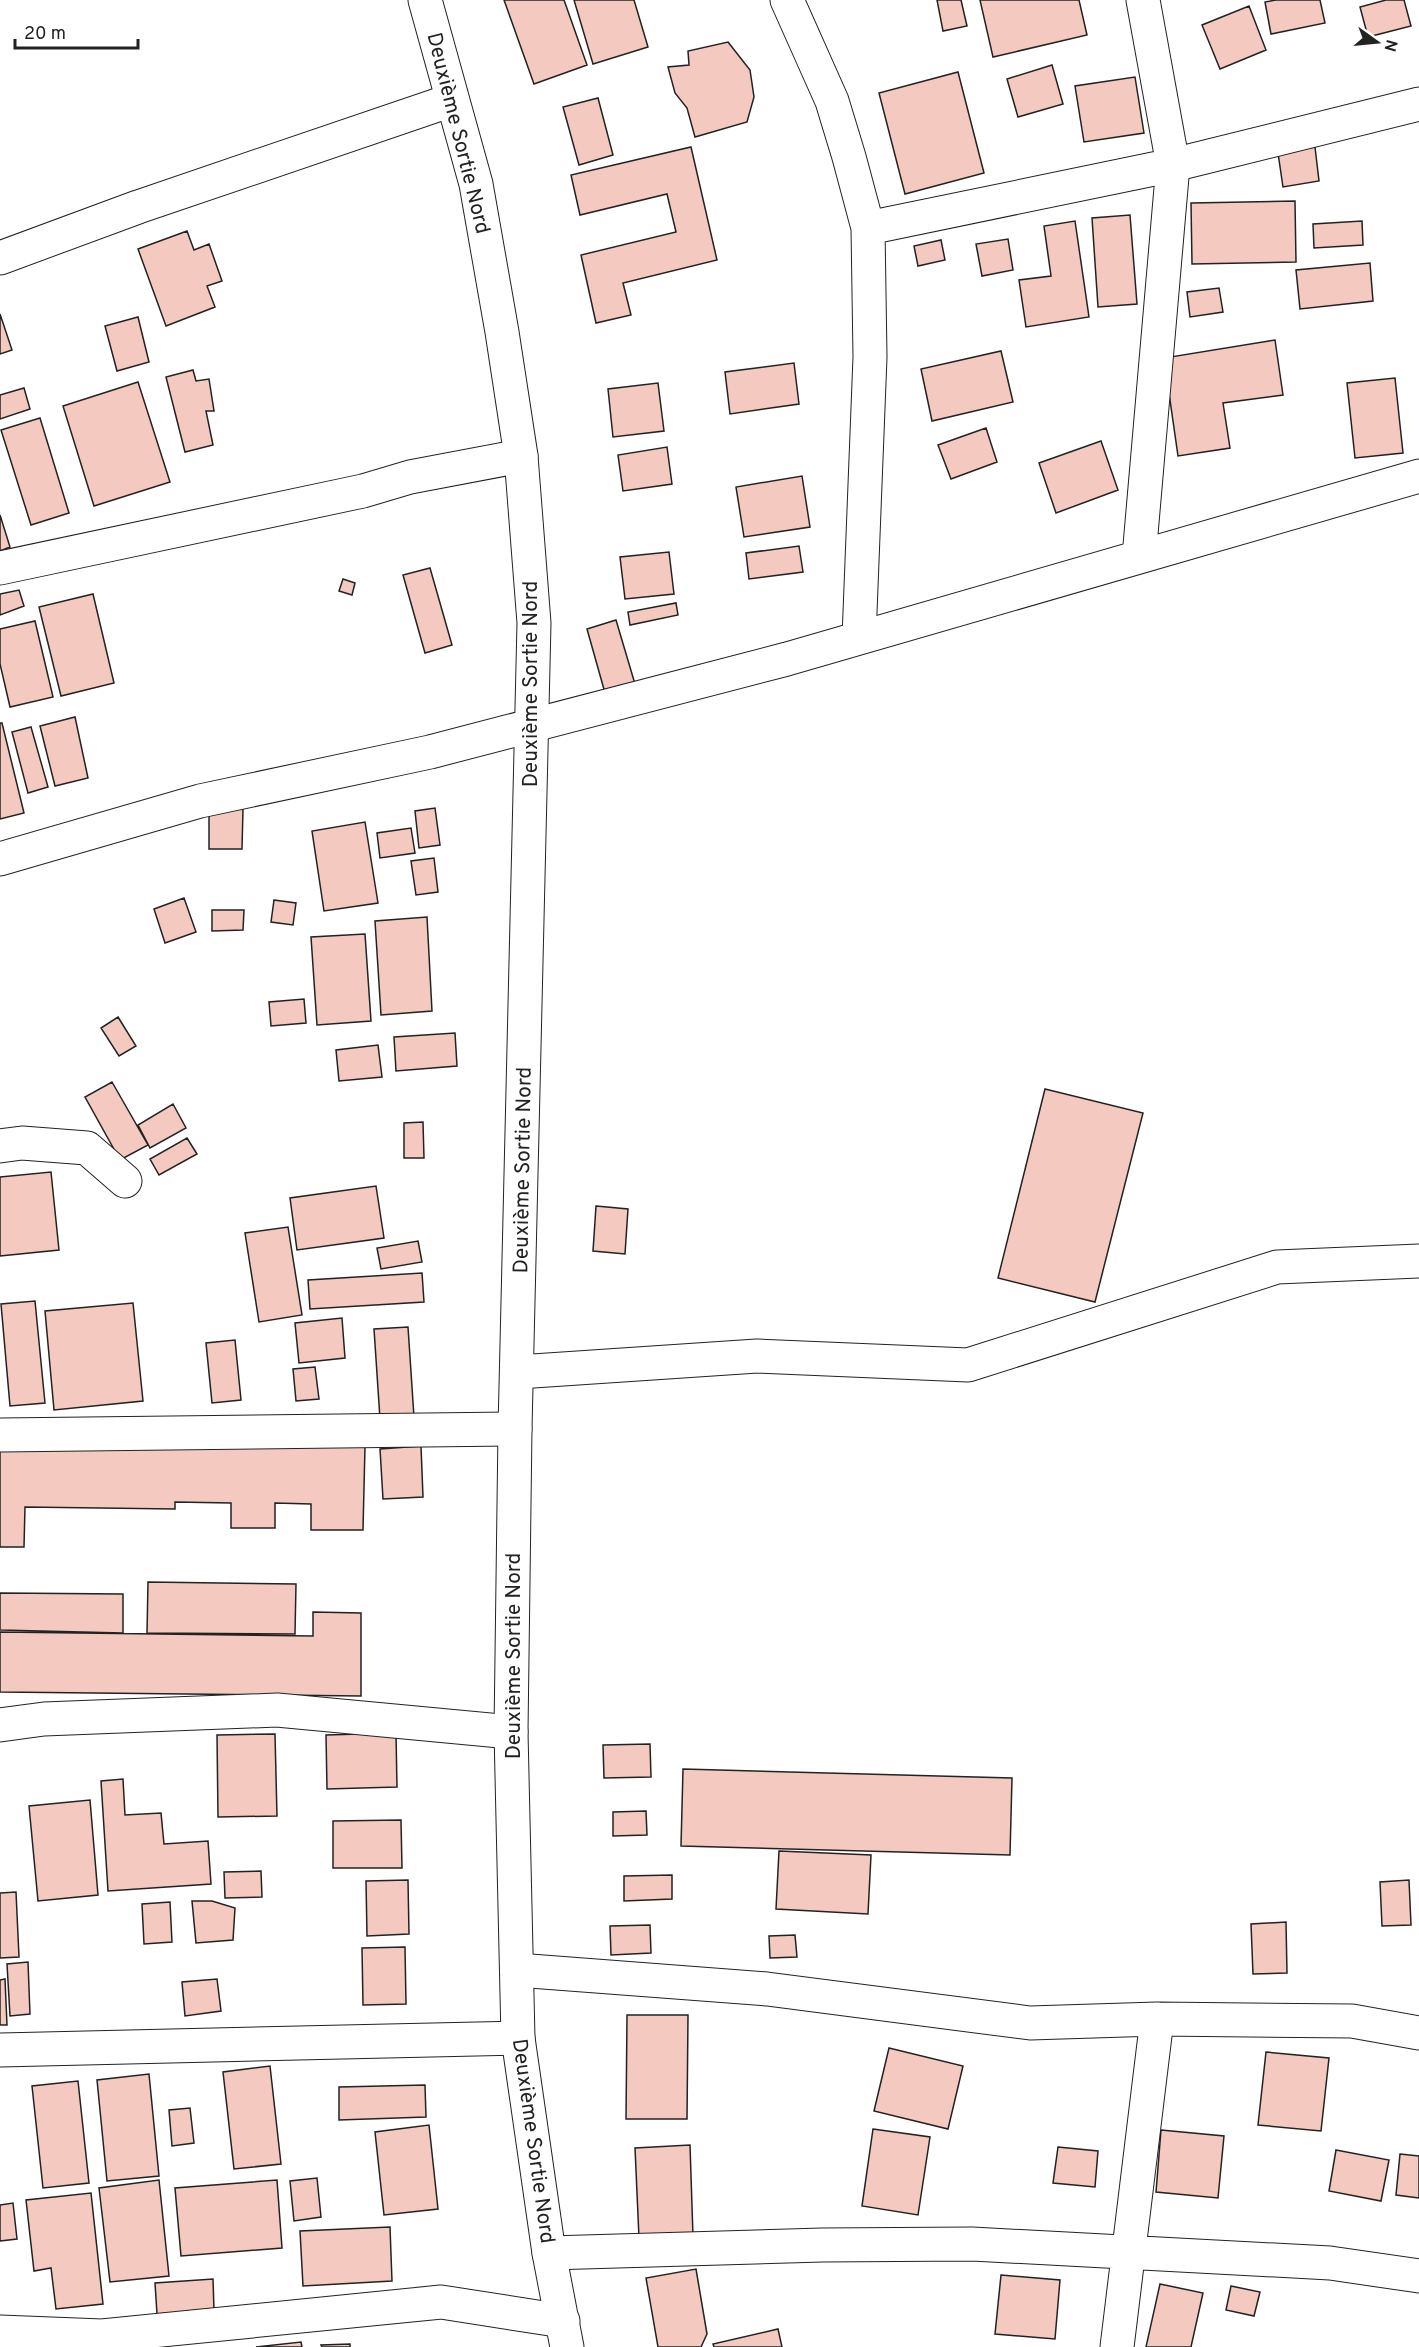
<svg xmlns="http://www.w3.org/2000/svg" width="1419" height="2347" viewBox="0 0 1419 2347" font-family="Overpass,sans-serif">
	<rect width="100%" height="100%" fill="#fff"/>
	<!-- building -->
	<path fill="#f3c9c0" stroke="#222" stroke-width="1.5" d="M 504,0 L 564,0 L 587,65 L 534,84 Z
		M 574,0 L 634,0 L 648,47 L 593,64 Z
		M 937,0 L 961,0 L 967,26 L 943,31 Z
		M 980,0 L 1079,0 L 1087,35 L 993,57 Z
		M 1276,0 L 1320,0 L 1325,23 L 1271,34 L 1265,2 Z
		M 1386,0 L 1404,0 L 1411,26 L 1368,37 L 1360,7 Z
		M 1249,6 L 1266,50 L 1220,69 L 1202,25 Z
		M 728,42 L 750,70 L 754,97 L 747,122 L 695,137 L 687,108 L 675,93 L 668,67 L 689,65 L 688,51 Z
		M 1052,65 L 1063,104 L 1018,117 L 1007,79 Z
		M 958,72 L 984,173 L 905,194 L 879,93 Z
		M 1135,77 L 1144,133 L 1084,142 L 1075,86 Z
		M 598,98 L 613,155 L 579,165 L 563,107 Z
		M 691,147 L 717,260 L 623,283 L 631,315 L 596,323 L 581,255 L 676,232 L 667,194 L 580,215 L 571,175 Z
		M 1315,147 L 1319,181 L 1283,187 L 1278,153 Z
		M 1295,201 L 1296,262 L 1192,264 L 1191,203 Z
		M 1130,215 L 1137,304 L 1098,307 L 1092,218 Z
		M 1075,221 L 1089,317 L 1026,327 L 1019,280 L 1051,276 L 1044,226 Z
		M 1362,221 L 1363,245 L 1314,248 L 1313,224 Z
		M 187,231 L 194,250 L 209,244 L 222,281 L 207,286 L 215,307 L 166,326 L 138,249 Z
		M 1008,239 L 1013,270 L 982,276 L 976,244 Z
		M 941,240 L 945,260 L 918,266 L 914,246 Z
		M 1370,263 L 1373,301 L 1300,309 L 1296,270 Z
		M 1219,288 L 1223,312 L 1190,317 L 1187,292 Z
		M 0,314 L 12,350 L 0,354 Z
		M 138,317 L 149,362 L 117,371 L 105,326 Z
		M 1275,340 L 1283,395 L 1223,403 L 1230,448 L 1178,456 L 1164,358 Z
		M 1001,351 L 1013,402 L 932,421 L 921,369 Z
		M 794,363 L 799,404 L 730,414 L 725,372 Z
		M 193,370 L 196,381 L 209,379 L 214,411 L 206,411 L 213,445 L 185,452 L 166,377 Z
		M 1395,378 L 1403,453 L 1355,458 L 1347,383 Z
		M 138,382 L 170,482 L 94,506 L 63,406 Z
		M 658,383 L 664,431 L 613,437 L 608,389 Z
		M 24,388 L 30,409 L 0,419 L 0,395 Z
		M 40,418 L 69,513 L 31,525 L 1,430 Z
		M 986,428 L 997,462 L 951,479 L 938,445 Z
		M 1101,441 L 1118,490 L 1056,513 L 1039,463 Z
		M 667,447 L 672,484 L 623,491 L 618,455 Z
		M 802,476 L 810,527 L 744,537 L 736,487 Z
		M 0,515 L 10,547 L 0,551 Z
		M 799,546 L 803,572 L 749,579 L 746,553 Z
		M 669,552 L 674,594 L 625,599 L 620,557 Z
		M 430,568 L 452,645 L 425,653 L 403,575 Z
		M 343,579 L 355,583 L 352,595 L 339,591 Z
		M 19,590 L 24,606 L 0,615 L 0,594 Z
		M 93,594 L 114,683 L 61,696 L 39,607 Z
		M 676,603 L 678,615 L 630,625 L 628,612 Z
		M 616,620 L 635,684 L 605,693 L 587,629 Z
		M 35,621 L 53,697 L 10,707 L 0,664 L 0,629 Z
		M 75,717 L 88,778 L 55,786 L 40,726 Z
		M 0,723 L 2,723 L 24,813 L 0,819 Z
		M 31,727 L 48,787 L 28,793 L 12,732 Z
		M 209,808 L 243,809 L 242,849 L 209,849 Z
		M 435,808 L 440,845 L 419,848 L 415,811 Z
		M 365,822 L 378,903 L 324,911 L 312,831 Z
		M 411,828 L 415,853 L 380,858 L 377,833 Z
		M 434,858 L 438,892 L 416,895 L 411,861 Z
		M 184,898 L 196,932 L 165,943 L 154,909 Z
		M 274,900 L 296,903 L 293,925 L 271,922 Z
		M 212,910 L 244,910 L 243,930 L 212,931 Z
		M 427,917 L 432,1011 L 381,1015 L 375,921 Z
		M 365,934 L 371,1021 L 317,1025 L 311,937 Z
		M 304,999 L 306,1023 L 271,1026 L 269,1002 Z
		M 118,1017 L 136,1046 L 119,1056 L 101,1028 Z
		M 455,1033 L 457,1066 L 396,1071 L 394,1037 Z
		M 378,1045 L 382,1077 L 339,1081 L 336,1050 Z
		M 112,1082 L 148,1145 L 120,1160 L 85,1097 Z
		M 1045,1089 L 1143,1113 L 1095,1302 L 998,1278 Z
		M 173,1104 L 186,1128 L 150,1148 L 138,1125 Z
		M 423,1122 L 424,1158 L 404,1158 L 404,1123 Z
		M 187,1138 L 197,1154 L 159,1175 L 150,1159 Z
		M 51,1172 L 59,1250 L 0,1256 L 0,1177 Z
		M 376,1186 L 384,1238 L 297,1250 L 290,1198 Z
		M 596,1206 L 628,1209 L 625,1254 L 593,1251 Z
		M 288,1227 L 302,1315 L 259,1322 L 245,1233 Z
		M 418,1241 L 422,1262 L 381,1269 L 377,1248 Z
		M 422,1273 L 424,1302 L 310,1309 L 308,1280 Z
		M 35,1301 L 45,1403 L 10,1406 L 1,1304 Z
		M 133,1303 L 143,1401 L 54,1410 L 45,1311 Z
		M 342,1318 L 345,1358 L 299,1363 L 295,1323 Z
		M 408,1327 L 414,1417 L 380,1419 L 374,1329 Z
		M 235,1340 L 241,1400 L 212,1403 L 206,1343 Z
		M 315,1367 L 319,1399 L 296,1401 L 293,1369 Z
		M 0,1441 L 365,1446 L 363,1530 L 311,1530 L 311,1504 L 275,1503 L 275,1528 L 231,1528 L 231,1503 L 175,1502 L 175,1509 L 25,1507 L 24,1547 L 0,1547 Z
		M 421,1446 L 423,1497 L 383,1499 L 380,1449 Z
		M 148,1582 L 296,1584 L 295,1634 L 147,1633 Z
		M 0,1593 L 123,1594 L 123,1633 L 0,1630 Z
		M 313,1612 L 361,1613 L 361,1696 L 0,1692 L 0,1632 L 313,1636 Z
		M 396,1733 L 397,1787 L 327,1789 L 326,1735 Z
		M 275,1734 L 277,1816 L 218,1817 L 217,1735 Z
		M 650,1744 L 651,1777 L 604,1778 L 603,1745 Z
		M 683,1769 L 1012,1778 L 1010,1855 L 681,1846 Z
		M 123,1779 L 125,1815 L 161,1813 L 164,1844 L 208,1841 L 211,1884 L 108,1891 L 101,1781 Z
		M 90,1800 L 98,1895 L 38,1901 L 29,1806 Z
		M 646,1811 L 647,1835 L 613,1836 L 613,1812 Z
		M 401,1820 L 402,1868 L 333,1868 L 333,1821 Z
		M 779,1851 L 871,1855 L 868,1914 L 776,1909 Z
		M 261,1871 L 262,1897 L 225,1898 L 224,1872 Z
		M 672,1875 L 672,1899 L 624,1901 L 624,1876 Z
		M 408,1880 L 409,1934 L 367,1936 L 366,1881 Z
		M 1409,1880 L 1411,1925 L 1382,1926 L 1380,1882 Z
		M 16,1892 L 19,1957 L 0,1958 L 0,1893 Z
		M 192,1901 L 212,1901 L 235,1908 L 233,1940 L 196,1943 Z
		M 170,1902 L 172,1942 L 144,1944 L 142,1904 Z
		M 1286,1922 L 1287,1973 L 1253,1974 L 1251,1924 Z
		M 650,1925 L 651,1953 L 611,1955 L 610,1926 Z
		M 795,1935 L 797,1957 L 770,1958 L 769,1936 Z
		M 405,1947 L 406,2004 L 363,2005 L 362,1948 Z
		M 28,1962 L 30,2014 L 10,2016 L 7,1964 Z
		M 5,1979 L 7,2025 L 0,2025 L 0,1980 Z
		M 217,1979 L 221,2011 L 185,2016 L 182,1982 Z
		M 627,2015 L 688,2015 L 687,2119 L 626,2119 Z
		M 889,2048 L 963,2066 L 948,2129 L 874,2111 Z
		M 1266,2052 L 1329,2058 L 1321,2131 L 1258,2125 Z
		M 270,2066 L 281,2164 L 234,2169 L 223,2072 Z
		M 149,2074 L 159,2176 L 107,2181 L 97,2080 Z
		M 78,2081 L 89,2183 L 43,2188 L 32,2086 Z
		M 425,2085 L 426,2117 L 339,2120 L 339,2087 Z
		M 190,2108 L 194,2143 L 172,2146 L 169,2110 Z
		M 429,2125 L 438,2209 L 384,2215 L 375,2132 Z
		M 873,2129 L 930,2137 L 918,2215 L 862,2206 Z
		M 1161,2130 L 1224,2136 L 1218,2198 L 1156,2192 Z
		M 690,2145 L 693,2236 L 639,2238 L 635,2148 Z
		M 1058,2147 L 1098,2151 L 1095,2187 L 1053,2183 Z
		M 1336,2150 L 1389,2160 L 1381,2201 L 1329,2191 Z
		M 1400,2154 L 1419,2156 L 1419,2198 L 1396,2195 Z
		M 317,2178 L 321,2217 L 294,2221 L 290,2181 Z
		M 159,2180 L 169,2276 L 110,2282 L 99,2188 Z
		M 277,2180 L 282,2248 L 181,2256 L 175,2188 Z
		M 91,2193 L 103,2304 L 56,2309 L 51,2268 L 34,2271 L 26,2200 Z
		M 13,2203 L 17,2239 L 0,2241 L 0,2205 Z
		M 390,2227 L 392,2281 L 303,2286 L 300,2231 Z
		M 696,2269 L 707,2334 L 701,2347 L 658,2347 L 646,2278 Z
		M 1001,2275 L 1060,2280 L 1055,2339 L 995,2334 Z
		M 213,2279 L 214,2310 L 157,2314 L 155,2283 Z
		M 1160,2284 L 1203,2293 L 1191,2347 L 1146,2347 Z
		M 1231,2286 L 1260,2292 L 1254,2316 L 1226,2310 Z
		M 778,2329 L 782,2347 L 714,2347 L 713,2344 Z
		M 301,2342 L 302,2347 L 256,2347 Z
		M 350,2344 L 350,2347 L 322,2347 L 321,2345 Z"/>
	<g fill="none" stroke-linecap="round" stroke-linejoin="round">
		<!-- minor casing -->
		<g stroke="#222" stroke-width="35">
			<path id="minor" d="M 787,0 L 832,101 L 849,157 L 868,228 L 870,357 L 859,638
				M 868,228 L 1173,165 L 1419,104
				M 0,258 L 138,207 L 452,100
				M 1139,557 L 1173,165 L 1143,0
				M 0,568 L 363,491 L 410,477 L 521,456
				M 0,859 L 200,801 L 430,752 L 787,659 L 1419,476
				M 0,1146 L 22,1143 L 87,1148 L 125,1181
				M 518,1372 L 757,1356 L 968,1365 L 1277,1267 L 1419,1261
				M 0,1435 L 515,1429
				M 0,1725 L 44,1719 L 277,1710 L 511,1732
				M 517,1970 L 767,1989 L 1030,2023 L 1157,2019 L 1352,2021 L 1419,2033
				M 0,2050 L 518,2038
				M 549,2253 L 822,2245 L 972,2244 L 1330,2263 L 1419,2276
				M 0,2332 L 102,2336 L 441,2302 L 563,2321
				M 1117,2347 L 1157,2019"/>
		</g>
		<!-- primary casing -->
		<g stroke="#222" stroke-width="35">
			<path id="primary" d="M 425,0 L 476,184 L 502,332 L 521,456 L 534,623 L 515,1429 L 511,1732 L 518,2038 L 549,2253 L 567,2347"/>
		</g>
		<!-- minor -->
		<use href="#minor" stroke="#fff" stroke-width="33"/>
		<!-- primary -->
		<use href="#primary" stroke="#fff" stroke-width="33"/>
	</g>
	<g text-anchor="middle" stroke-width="4.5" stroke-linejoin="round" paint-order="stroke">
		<!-- street labels -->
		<g font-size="21" fill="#222" stroke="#fff">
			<text transform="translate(459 133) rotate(76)" y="7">Deuxième Sortie Nord</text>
			<text transform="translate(530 684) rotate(-90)" y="7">Deuxième Sortie Nord</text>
			<text transform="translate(522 1170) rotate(-89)" y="7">Deuxième Sortie Nord</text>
			<text transform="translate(513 1656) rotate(-90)" y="7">Deuxième Sortie Nord</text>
			<text transform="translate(534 2141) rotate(82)" y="7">Deuxième Sortie Nord</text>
		</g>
	</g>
	<!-- north arrow -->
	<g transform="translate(1377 42) rotate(105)" stroke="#ffffff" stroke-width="4.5" paint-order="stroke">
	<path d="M0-4.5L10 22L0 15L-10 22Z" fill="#222222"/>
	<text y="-9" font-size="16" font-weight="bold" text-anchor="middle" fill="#222222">N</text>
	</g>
	<!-- scale -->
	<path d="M15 39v9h123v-9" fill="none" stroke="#222222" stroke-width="3"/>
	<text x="24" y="39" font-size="18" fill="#222222" stroke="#ffffff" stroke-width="4.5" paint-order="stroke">20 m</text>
</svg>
